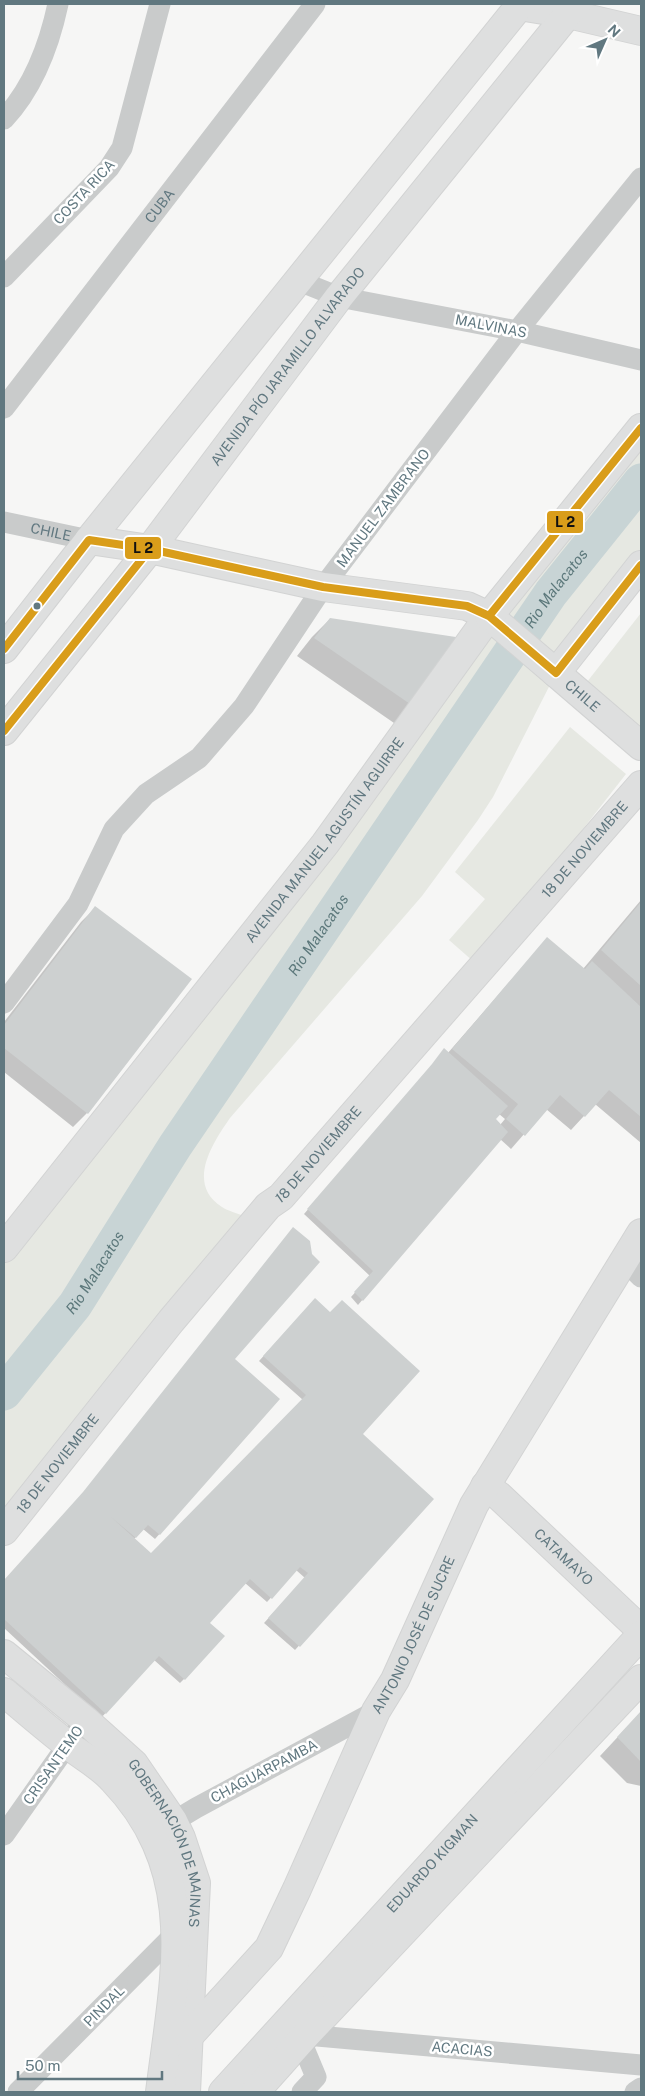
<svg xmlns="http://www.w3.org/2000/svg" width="645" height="2096" viewBox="0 0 645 2096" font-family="'Public Sans',sans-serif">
	<rect width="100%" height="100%" fill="#f6f6f5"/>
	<!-- green -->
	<path fill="#e6e8e2" d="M 641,428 L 641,565 L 556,673 L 493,797 L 478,820 L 422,896 L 230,1118 C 212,1144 186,1184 222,1207 C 228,1211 237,1213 244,1216 L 4,1531 L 4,1248 Z
		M 641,613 L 641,737 L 583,687 Z
		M 570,727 L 626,774 L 511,921 L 474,962 L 449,940 L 485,899 L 455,872 Z"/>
	<!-- shadow -->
	<path fill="#0003" fill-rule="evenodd" d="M 330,619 L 412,705 L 394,723 L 297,656 L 312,637 Z
		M 641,900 L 641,1143 L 595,1104 L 571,1130 L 546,1109 L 511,1149 L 500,1139 L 358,1305 L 351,1297 L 370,1276 L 304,1214 L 428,1070 L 447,1054 L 547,939 L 583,969 ZM 499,1114 L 505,1119 L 500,1125 L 494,1119 Z
		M 95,908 L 190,979 L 87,1113 L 73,1127 L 4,1072 L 4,1022 L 81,922 Z
		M 311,1304 L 361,1434 L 433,1499 L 295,1650 L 264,1623 L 305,1578 L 296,1570 L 267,1602 L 245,1583 L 208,1623 L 184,1679 L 180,1683 L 154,1660 L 101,1718 L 4,1628 L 4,1582 L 79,1498 L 233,1359 L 279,1399 L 155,1539 L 143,1529 L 134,1539 L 151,1555 L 303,1400 L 259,1361 Z
		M 641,1712 L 641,1786 L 627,1783 L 600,1756 Z"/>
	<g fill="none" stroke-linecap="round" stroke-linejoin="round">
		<!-- river -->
		<path stroke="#c8d4d5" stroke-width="35" id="s1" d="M 4,1393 L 75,1305 L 175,1146 L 551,593 L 641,481"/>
	</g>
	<!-- building -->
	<path fill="#cdd0d0" d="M 330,618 L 469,639 L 413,706 L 314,638 Z
		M 641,902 L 641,986 L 601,950 Z
		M 95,906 L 192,979 L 88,1114 L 4,1048 L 4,1025 Z
		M 547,937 L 585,969 L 592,961 L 641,1007 L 641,1117 L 609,1090 L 585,1117 L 560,1095 L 525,1136 L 506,1119 L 518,1104 L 452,1049 Z
		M 444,1048 L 508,1106 L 496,1119 L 508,1132 L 363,1301 L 354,1292 L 373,1271 L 307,1209 L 432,1064 Z
		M 293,1227 L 310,1241 L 312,1254 L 320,1262 L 235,1359 L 280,1399 L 160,1535 L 148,1525 L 136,1538 L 111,1517 L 151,1553 L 306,1395 L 263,1356 L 315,1298 L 330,1312 L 342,1300 L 420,1371 L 363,1434 L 434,1499 L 300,1647 L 268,1618 L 308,1573 L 300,1567 L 272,1599 L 250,1579 L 210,1623 L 225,1636 L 185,1680 L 159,1656 L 106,1714 L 4,1619 L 4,1580 L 83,1492 Z
		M 641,1711 L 641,1762 L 617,1737 Z"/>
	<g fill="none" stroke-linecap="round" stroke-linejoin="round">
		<!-- secondary casing -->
		<g stroke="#d2d3d3" stroke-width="30">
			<g id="secondary">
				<path d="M 519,6 L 568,14 L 641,31"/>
				<path id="s4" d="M 556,673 L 641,746"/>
				<path id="s5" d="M 4,1248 L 325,844 L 489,616"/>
				<path id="s6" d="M 485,1486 L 499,1496 L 641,1630"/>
				<path id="s7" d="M 4,1531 L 171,1321 L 268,1206 L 281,1197 L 641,785"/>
				<path id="s8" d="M 4,1654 L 85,1720 L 134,1764 L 173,1821 L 181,1838 L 196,1883 L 186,2092"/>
				<path d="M 4,1692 C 25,1710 46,1728 68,1745 C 82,1756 101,1766 113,1780 C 202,1873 174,1978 160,2092"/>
				<path id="s9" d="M 189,2036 L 269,1948 L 297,1889 L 376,1711 L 395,1680 L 474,1505 L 641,1233"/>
				<path id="s10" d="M 223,2092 L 641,1635"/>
				<path d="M 255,2092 L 306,2035 L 641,1679"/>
			</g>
		</g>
		<!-- primary casing -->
		<g stroke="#d2d3d3" stroke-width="30">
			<g id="primary">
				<path d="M 89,540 L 150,549 L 323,587 L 467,606 L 489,616 L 556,673 L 641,565"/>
				<path d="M 489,616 L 641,428"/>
				<path d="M 4,649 L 89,540 L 521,4"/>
				<path id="s11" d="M 4,731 L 150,549 L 339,297 L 576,4"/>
			</g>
		</g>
		<!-- street -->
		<g stroke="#c9cbcb" stroke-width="21">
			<path d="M 4,119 C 34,87 49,46 58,4"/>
			<path d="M 4,277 L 109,168 L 122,148 L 160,4"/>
			<path d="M 299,281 L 339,297 L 517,331 L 641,360"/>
			<path id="s2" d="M 4,408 L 315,4"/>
			<path id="s3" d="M 4,522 L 89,540"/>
			<path d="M 4,1003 L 78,904 L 114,829 L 146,794 L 199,758 L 244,706 L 323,587 L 517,331 L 641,178"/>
			<path d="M 624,1260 L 641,1277"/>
			<path d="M 161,1829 L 196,1808 L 376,1711"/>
			<path d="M 4,1835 L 85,1720"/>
			<path d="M 298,2028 L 306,2035 L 641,2065"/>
			<path d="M 301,2041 L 316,2077 L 302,2092"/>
			<path d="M 18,2092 L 176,1933 L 183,1930"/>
			<path d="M 635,2092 L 641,2088"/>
		</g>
		<!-- secondary -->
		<use href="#secondary" stroke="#dedfdf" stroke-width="28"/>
		<!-- primary -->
		<use href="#primary" stroke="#dedfdf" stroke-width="28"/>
		<!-- bus-1 casing -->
		<g stroke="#fff" stroke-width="11">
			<path id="bus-1" d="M 489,616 L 641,428
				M 4,649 L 89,540 L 150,549 L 323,587 L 467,606 L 489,616 L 556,673 L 641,565
				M 4,731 L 150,549"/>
		</g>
		<!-- bus-1 -->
		<use href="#bus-1" stroke="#d99d1a" stroke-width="8"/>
	</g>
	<!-- markers -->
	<circle fill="#617880" stroke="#fff" stroke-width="2" cx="37" cy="606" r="4.5"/>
	<g text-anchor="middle" stroke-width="5" stroke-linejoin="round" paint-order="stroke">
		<!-- street labels -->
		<g font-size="14" fill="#617880" stroke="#fff">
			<text transform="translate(84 192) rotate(-47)" y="5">COSTA RICA</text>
			<text dy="5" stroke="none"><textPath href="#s2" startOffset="255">CUBA</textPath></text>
			<text transform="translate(491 326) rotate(11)" y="5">MALVINAS</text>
			<text dy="5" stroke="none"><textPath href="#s11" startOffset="462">AVENIDA PÍO JARAMILLO ALVARADO</textPath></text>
			<text transform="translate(383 508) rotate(-53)" y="5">MANUEL ZAMBRANO</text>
			<text dy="5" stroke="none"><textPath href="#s3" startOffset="48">CHILE</textPath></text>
			<text dy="5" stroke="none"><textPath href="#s4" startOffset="35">CHILE</textPath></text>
			<text dy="5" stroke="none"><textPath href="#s5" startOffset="519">AVENIDA MANUEL AGUSTÍN AGUIRRE</textPath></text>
			<text dy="5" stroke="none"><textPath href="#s7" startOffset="896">18 DE NOVIEMBRE</textPath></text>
			<text dy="5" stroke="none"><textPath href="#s7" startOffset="491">18 DE NOVIEMBRE</textPath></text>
			<text dy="5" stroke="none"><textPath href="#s7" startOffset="86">18 DE NOVIEMBRE</textPath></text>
			<text dy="5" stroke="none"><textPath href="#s6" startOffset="106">CATAMAYO</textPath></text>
			<text dy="5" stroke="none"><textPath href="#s9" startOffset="464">ANTONIO JOSÉ DE SUCRE</textPath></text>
			<text transform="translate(53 1765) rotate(-55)" y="5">CRISANTEMO</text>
			<text transform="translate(264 1771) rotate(-28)" y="5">CHAGUARPAMBA</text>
			<text dy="5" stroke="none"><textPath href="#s8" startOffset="258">GOBERNACIÓN DE MAINAS</textPath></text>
			<text dy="5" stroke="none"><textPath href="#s10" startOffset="310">EDUARDO KIGMAN</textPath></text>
			<text transform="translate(104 2006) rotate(-45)" y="5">PINDAL</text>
			<text transform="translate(462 2049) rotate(5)" y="5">ACACIAS</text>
		</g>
		<!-- water labels -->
		<g font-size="15" font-style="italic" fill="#5c787b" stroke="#fff">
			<text dy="5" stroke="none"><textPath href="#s1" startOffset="976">Rio Malacatos</textPath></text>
			<text dy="5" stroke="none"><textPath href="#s1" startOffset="556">Rio Malacatos</textPath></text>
			<text dy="5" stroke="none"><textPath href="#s1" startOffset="151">Rio Malacatos</textPath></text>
		</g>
	</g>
	<g stroke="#fff" stroke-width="2">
		<rect x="546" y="510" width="38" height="24" rx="5" fill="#d99d1a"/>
		<rect x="124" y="536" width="38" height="24" rx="5" fill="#d99d1a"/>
	</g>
	<g font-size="14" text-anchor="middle" font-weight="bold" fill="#111">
		<text x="565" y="527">L 2</text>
		<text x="143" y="553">L 2</text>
	</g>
	<!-- border -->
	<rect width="645" height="2096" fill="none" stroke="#617880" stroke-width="10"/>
	<!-- north arrow -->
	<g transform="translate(605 40) rotate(45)" stroke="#ffffff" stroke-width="4" paint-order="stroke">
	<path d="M0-4L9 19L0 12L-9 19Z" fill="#617880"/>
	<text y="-8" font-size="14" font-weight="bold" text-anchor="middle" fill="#617880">N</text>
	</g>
	<!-- scale -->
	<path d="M18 2071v8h144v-8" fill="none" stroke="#617880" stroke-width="2.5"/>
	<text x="25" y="2071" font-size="15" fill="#617880" stroke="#ffffff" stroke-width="4" paint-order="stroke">50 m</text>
</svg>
